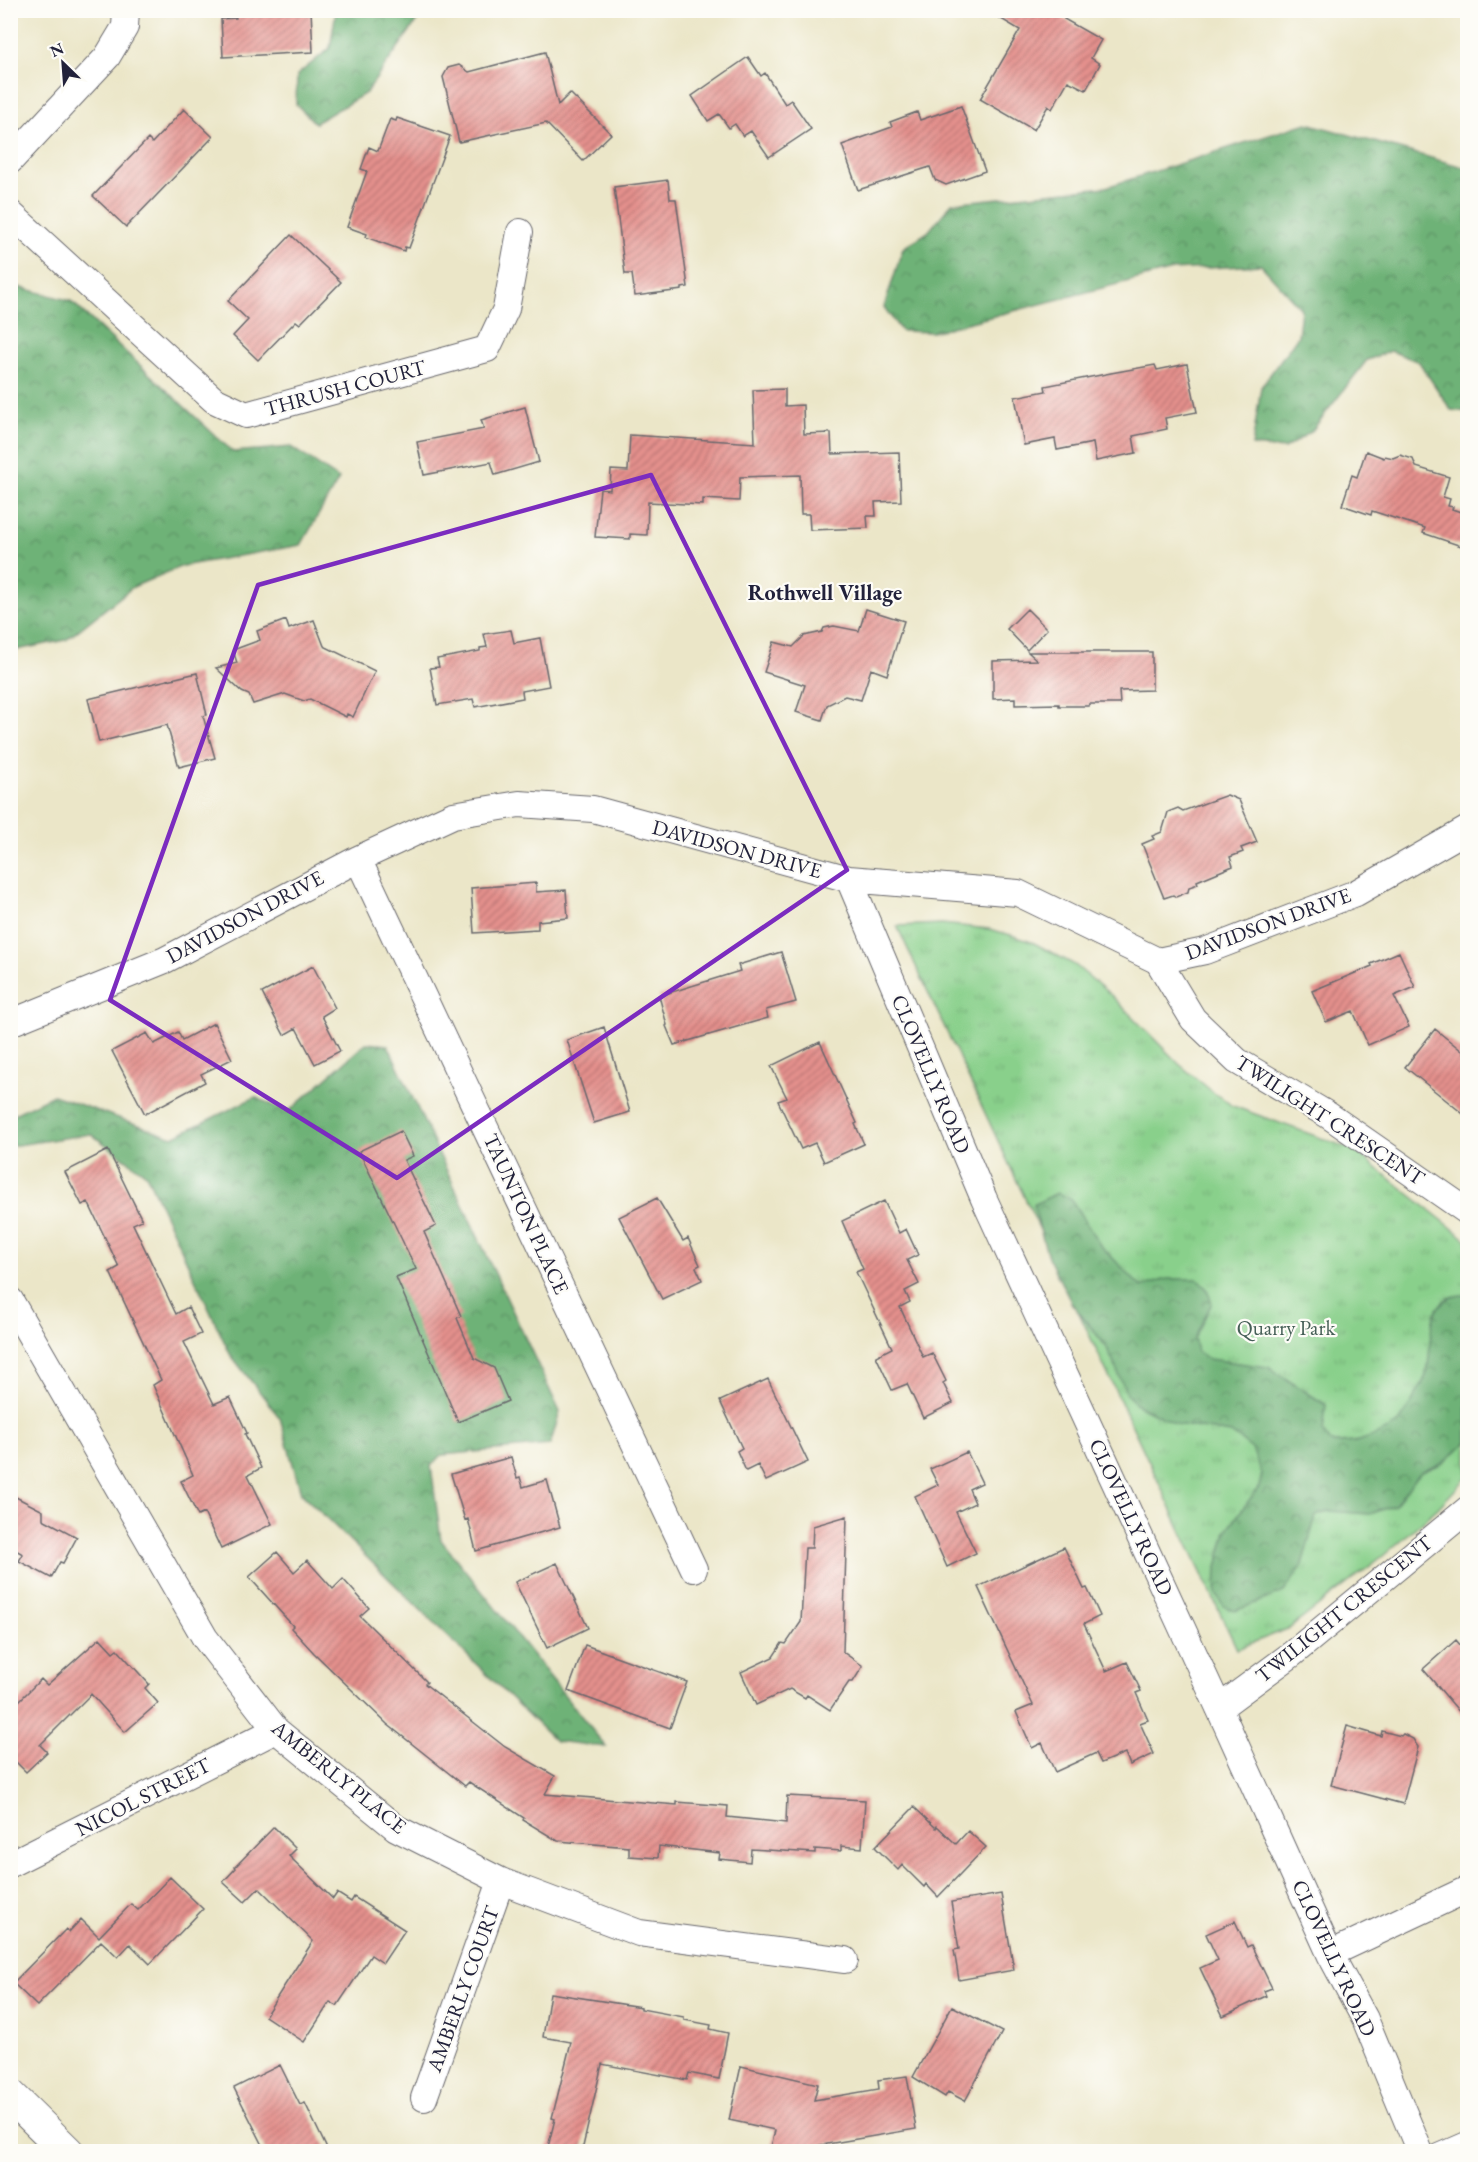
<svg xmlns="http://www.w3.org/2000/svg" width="1478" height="2162" viewBox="0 0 1478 2162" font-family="'EB Garamond',serif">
	<defs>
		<pattern id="grass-tufts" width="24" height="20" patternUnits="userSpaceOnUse" patternTransform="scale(1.5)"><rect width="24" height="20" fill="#89d08b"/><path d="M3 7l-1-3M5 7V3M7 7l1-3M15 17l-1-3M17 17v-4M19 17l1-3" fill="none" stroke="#76b279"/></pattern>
		<pattern id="forest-crowns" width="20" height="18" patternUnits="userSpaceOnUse" patternTransform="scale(1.5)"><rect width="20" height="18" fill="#6eb277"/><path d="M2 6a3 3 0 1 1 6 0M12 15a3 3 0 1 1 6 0" fill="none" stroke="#5a9063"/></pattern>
		<pattern id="building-hatch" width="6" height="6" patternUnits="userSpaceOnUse" patternTransform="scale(1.5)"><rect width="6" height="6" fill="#e4908c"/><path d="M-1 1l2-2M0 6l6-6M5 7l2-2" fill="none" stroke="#b87574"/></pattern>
	</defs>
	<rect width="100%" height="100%" fill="#fdfcf7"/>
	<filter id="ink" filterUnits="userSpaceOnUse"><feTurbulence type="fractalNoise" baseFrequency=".0167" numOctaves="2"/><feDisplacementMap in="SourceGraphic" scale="12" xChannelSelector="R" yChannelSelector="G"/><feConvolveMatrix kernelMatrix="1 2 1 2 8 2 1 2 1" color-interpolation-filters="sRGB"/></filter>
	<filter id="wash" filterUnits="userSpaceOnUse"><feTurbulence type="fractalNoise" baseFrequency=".008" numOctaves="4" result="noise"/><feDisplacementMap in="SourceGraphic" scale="24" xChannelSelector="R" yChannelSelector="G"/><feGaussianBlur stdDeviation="1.35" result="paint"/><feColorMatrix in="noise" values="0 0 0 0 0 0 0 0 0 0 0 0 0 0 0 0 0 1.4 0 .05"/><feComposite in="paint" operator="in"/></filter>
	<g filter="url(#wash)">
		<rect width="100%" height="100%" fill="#ebe6c8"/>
		<!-- grass -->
		<path fill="url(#grass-tufts)" stroke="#567963" stroke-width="1.5" d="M 942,924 L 989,929 L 1011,935 L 1034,943 L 1075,965 L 1111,995 L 1179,1064 L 1214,1093 L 1233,1106 L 1354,1150 L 1467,1240 L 1467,1477 L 1438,1508 L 1383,1556 L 1290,1628 L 1237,1649 L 897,926 Z"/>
		<!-- forest -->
		<path fill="url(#forest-crowns)" stroke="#486a59" stroke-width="1.5" d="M 336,11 L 424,11 L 366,93 L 315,123 L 296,104 L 297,75 L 330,48 Z
			M 1307,123 L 1467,168 L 1467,412 L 1451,410 L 1419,362 L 1391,351 L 1367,360 L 1311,432 L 1284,449 L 1252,446 L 1261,387 L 1298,336 L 1301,309 L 1261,265 L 1172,270 L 932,332 L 901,331 L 884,307 L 903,248 L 928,232 L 952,203 L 1106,187 Z
			M 11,285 L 71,301 L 233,452 L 291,447 L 339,479 L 301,545 L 182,566 L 133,587 L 66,640 L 11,651 Z
			M 366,1043 L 388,1045 L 560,1412 L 550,1445 L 442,1455 L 431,1466 L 441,1540 L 606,1747 L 555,1741 L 301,1493 L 280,1418 L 230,1354 L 146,1174 L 91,1134 L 11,1146 L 10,1116 L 53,1095 L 173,1137 L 255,1097 L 288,1112 Z
			M 1057,1193 L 1071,1199 L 1100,1245 L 1141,1287 L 1167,1279 L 1197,1279 L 1207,1289 L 1212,1303 L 1194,1339 L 1197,1352 L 1209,1359 L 1268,1367 L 1326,1405 L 1323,1433 L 1331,1443 C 1340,1443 1351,1443 1359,1441 C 1368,1438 1391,1429 1398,1423 C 1402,1420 1424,1381 1426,1375 C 1435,1347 1420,1293 1467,1295 L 1467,1442 L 1443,1463 L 1420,1473 L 1395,1505 L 1370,1514 L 1329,1511 L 1316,1516 L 1301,1568 L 1284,1592 L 1235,1611 L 1223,1606 L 1216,1594 L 1217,1567 L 1226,1531 L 1259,1487 L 1262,1474 L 1252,1449 L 1231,1433 L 1176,1424 L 1139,1406 L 1128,1396 L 1106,1346 L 1072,1304 L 1048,1257 L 1033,1205 Z"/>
		<g id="blocks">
			<!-- building -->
			<path fill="url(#building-hatch)" d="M 235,10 L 311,10 L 313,52 L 223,57 L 221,19 L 236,18 Z
				M 986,10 L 1069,10 L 1064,19 L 1101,40 L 1091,58 L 1100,64 L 1086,90 L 1068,81 L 1052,109 L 1048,106 L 1034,130 L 980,99 L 1020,30 Z
				M 545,52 L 558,105 L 570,93 L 611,134 L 583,161 L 546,123 L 459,142 L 443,77 L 448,68 L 459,65 L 469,72 Z
				M 748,57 L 761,76 L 765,73 L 785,104 L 791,100 L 811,129 L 769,157 L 751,131 L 743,136 L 735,124 L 729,128 L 719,114 L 708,121 L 692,96 Z
				M 961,106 L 985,171 L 946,185 L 935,180 L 930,167 L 858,190 L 842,145 L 892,127 L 890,122 L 917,112 L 920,120 Z
				M 184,109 L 213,137 L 126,227 L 93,196 L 148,139 L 152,143 Z
				M 397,118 L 450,136 L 409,248 L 405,247 L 404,251 L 366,237 L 367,234 L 347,227 L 367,171 L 361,169 L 369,147 L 378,151 L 390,119 L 396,121 Z
				M 668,180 L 670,199 L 676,199 L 688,287 L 682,288 L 682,290 L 635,296 L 632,274 L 625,274 L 614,187 Z
				M 291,235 L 341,282 L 300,324 L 296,321 L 258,360 L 233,336 L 248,320 L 228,301 Z
				M 1187,364 L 1197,412 L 1165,418 L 1167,429 L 1133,436 L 1136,453 L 1096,461 L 1093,443 L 1057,450 L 1055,439 L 1024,445 L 1015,397 L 1046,391 L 1045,386 L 1111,373 L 1155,365 L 1157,370 Z
				M 785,389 L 785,406 L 803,405 L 804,434 L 831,433 L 832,454 L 899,452 L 901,501 L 875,502 L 876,516 L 867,516 L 868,528 L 810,530 L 809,514 L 801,514 L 800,475 L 740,477 L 739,501 L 703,499 L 703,505 L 648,502 L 647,535 L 630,534 L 630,539 L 595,537 L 600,489 L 610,490 L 611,470 L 628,471 L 630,435 L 755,443 L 753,390 Z
				M 525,407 L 539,462 L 495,475 L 491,462 L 424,475 L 417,442 L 484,429 L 481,420 Z
				M 1366,451 L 1384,458 L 1385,456 L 1393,458 L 1400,455 L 1413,459 L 1416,467 L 1449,477 L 1443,497 L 1450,499 L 1448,506 L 1453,507 L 1452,509 L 1467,514 L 1467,548 L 1423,533 L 1425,528 L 1372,511 L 1371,515 L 1342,505 L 1352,475 L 1357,477 Z
				M 866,609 L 904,621 L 887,675 L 871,669 L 861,700 L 845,696 L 827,705 L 822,720 L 796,712 L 805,685 L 764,672 L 774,642 L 793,647 L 804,636 L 822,632 L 824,628 L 834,626 L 859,631 Z
				M 1027,609 L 1047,629 L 1027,650 L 1007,629 Z
				M 286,620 L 289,629 L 314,620 L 324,646 L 375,671 L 353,717 L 347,714 L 346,717 L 310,699 L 304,701 L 285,694 L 253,704 L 249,695 L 242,692 L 216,668 L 237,663 L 233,650 L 260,640 L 257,631 Z
				M 511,630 L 514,643 L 540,638 L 549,686 L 522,691 L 523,698 L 475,707 L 473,699 L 437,705 L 430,668 L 439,667 L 437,659 L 480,651 L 480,648 L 487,647 L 484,634 Z
				M 1028,652 L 1152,652 L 1152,690 L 1119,691 L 1120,704 L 1089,704 L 1089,706 L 1059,706 L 1059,704 L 1015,705 L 1015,698 L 993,699 L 993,661 L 1037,660 Z
				M 197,673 L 207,715 L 203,716 L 215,758 L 179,767 L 167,725 L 99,742 L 88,699 Z
				M 1227,795 L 1239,800 L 1257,842 L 1241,848 L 1243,852 L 1230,857 L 1233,866 L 1197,881 L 1198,884 L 1189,887 L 1188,892 L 1176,897 L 1173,895 L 1164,898 L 1142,844 L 1154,839 L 1152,836 L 1162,832 L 1168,812 L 1178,808 L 1183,811 Z
				M 536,883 L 536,892 L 566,890 L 568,918 L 538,921 L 538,929 L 474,933 L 471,888 Z
				M 781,952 L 796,1002 L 766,1010 L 768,1018 L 674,1045 L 666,1026 L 667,1025 L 659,996 L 740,971 L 738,965 Z
				M 1399,952 L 1415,987 L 1394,996 L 1409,1027 L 1368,1045 L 1353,1011 L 1326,1022 L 1312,991 L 1372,966 L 1371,964 Z
				M 313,966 L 335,1008 L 322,1016 L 340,1051 L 315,1064 L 296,1028 L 284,1035 L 262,993 Z
				M 214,1023 L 232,1059 L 201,1074 L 205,1082 L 145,1114 L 112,1051 L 147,1033 L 154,1044 L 178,1032 L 182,1040 Z
				M 604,1027 L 630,1112 L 594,1123 L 567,1040 Z
				M 1435,1029 L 1467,1055 L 1467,1117 L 1405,1067 Z
				M 820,1042 L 857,1123 L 855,1124 L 864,1144 L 824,1162 L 815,1143 L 801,1149 L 778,1101 L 787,1098 L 771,1066 Z
				M 401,1131 L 413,1156 L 404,1160 L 436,1226 L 424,1232 L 461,1316 L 457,1318 L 474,1358 L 494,1368 L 508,1401 L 458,1422 L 396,1277 L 416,1269 L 359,1151 Z
				M 108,1150 L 142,1220 L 133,1224 L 176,1314 L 188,1307 L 201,1334 L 184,1342 L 214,1404 L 230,1397 L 247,1433 L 245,1434 L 261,1468 L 248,1475 L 272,1524 L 221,1549 L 204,1513 L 198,1516 L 181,1481 L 193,1475 L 153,1385 L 161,1380 L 110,1272 L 119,1267 L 88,1202 L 82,1205 L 65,1172 Z
				M 657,1198 L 683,1241 L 688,1238 L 700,1265 L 696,1267 L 702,1280 L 662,1299 L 619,1217 Z
				M 884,1201 L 899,1233 L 906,1229 L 918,1255 L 907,1260 L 919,1284 L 905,1291 L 910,1302 L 900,1307 L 923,1357 L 932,1353 L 946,1381 L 943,1383 L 953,1403 L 923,1418 L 907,1384 L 892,1390 L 876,1356 L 892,1348 L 856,1272 L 863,1269 L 842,1221 Z
				M 768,1379 L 808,1462 L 766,1481 L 758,1465 L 746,1471 L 737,1451 L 742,1448 L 720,1401 Z
				M 967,1452 L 982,1483 L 969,1489 L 975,1503 L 956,1512 L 976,1553 L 947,1567 L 915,1496 L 938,1485 L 930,1469 Z
				M 511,1457 L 517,1478 L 520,1477 L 523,1487 L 547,1480 L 560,1527 L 476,1551 L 468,1519 L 465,1520 L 451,1474 Z
				M 10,1494 L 43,1511 L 43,1519 L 77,1537 L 63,1563 L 60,1562 L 51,1578 L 19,1561 L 23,1554 L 10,1547 Z
				M 847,1516 L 843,1652 L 863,1666 L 853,1682 L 849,1682 L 830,1710 L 807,1695 L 805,1698 L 790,1689 L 756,1705 L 741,1672 L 773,1657 L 782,1643 L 786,1644 L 801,1622 L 805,1548 L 812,1548 L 813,1526 Z
				M 1064,1547 L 1084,1589 L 1087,1588 L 1100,1616 L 1084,1624 L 1106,1671 L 1127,1662 L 1141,1691 L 1136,1693 L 1148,1720 L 1140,1723 L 1154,1754 L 1130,1765 L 1125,1753 L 1101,1763 L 1096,1753 L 1055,1772 L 1042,1743 L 1032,1748 L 1016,1712 L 1033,1705 L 978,1587 Z
				M 277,1552 L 294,1572 L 307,1560 L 333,1589 L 343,1579 L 369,1608 L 360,1616 L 427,1682 L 425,1684 L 505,1747 L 555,1776 L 545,1794 L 677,1805 L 677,1802 L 728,1806 L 727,1817 L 786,1823 L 787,1796 L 865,1800 L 862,1848 L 841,1846 L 841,1851 L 815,1849 L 815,1853 L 751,1849 L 750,1862 L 719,1859 L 720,1853 L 659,1846 L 658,1858 L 629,1856 L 629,1847 L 558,1841 L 523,1820 L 524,1818 L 469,1782 L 465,1786 L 387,1724 L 314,1653 L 291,1628 L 293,1626 L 249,1577 Z
				M 557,1563 L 588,1628 L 547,1648 L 515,1582 Z
				M 100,1638 L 113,1652 L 117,1649 L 149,1684 L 145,1688 L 158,1703 L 125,1732 L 91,1694 L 40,1745 L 47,1752 L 26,1772 L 10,1756 L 10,1710 L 41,1679 L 47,1685 Z
				M 1456,1640 L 1467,1653 L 1467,1721 L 1423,1669 Z
				M 585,1645 L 687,1682 L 670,1728 L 568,1691 Z
				M 1347,1726 L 1381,1736 L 1382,1731 L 1401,1736 L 1403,1734 L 1413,1739 L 1418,1747 L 1403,1804 L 1331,1785 Z
				M 914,1807 L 936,1828 L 937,1826 L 956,1844 L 968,1831 L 986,1847 L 938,1897 L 926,1884 L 924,1887 L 902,1865 L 898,1870 L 875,1847 Z
				M 274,1827 L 296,1849 L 289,1856 L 333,1899 L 337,1893 L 351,1902 L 354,1897 L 405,1930 L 383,1963 L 371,1955 L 337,2006 L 330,2002 L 304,2042 L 265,2016 L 313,1941 L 259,1888 L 245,1902 L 223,1882 L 236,1868 L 235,1867 Z
				M 170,1877 L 203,1909 L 150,1964 L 130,1944 L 118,1957 L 101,1941 L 37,2006 L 13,1983 L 66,1929 L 69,1932 L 81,1919 L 99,1937 L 131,1904 L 138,1910 Z
				M 1001,1894 L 1014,1970 L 959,1980 L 954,1950 L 959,1949 L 951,1902 Z
				M 1235,1921 L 1247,1947 L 1251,1945 L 1272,1988 L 1264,1991 L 1266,1996 L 1223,2016 L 1200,1968 L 1218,1960 L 1206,1934 Z
				M 550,1993 L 641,2007 L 641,2009 L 684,2017 L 684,2020 L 711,2025 L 710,2029 L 728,2033 L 719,2079 L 689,2073 L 687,2080 L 602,2064 L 582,2151 L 547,2151 L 555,2119 L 552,2118 L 571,2042 L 543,2037 Z
				M 952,2006 L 1002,2032 L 965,2101 L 948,2092 L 945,2097 L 913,2077 Z
				M 280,2065 L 300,2105 L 305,2103 L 328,2151 L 266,2151 L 234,2088 Z
				M 741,2066 L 818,2084 L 814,2100 L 879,2089 L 878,2080 L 907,2076 L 916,2129 L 804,2148 L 803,2151 L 770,2151 L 775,2130 L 729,2120 Z"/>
		</g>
	</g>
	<g filter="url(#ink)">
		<use href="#blocks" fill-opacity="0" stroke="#68676c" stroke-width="1.5"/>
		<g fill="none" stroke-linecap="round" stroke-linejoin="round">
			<!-- service casing -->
			<g stroke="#68676c" stroke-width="16">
				<path id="service" d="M 1436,2152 L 1468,2138"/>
			</g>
			<!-- minor casing -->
			<g stroke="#68676c" stroke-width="28">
				<path id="minor" d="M 10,161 L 107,57 L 125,27 L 126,10
					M 10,213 L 214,400 L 246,415 L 487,349 L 506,309 L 520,232
					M 358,859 L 694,1569
					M 849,879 L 984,1199 L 1219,1708 L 1330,1954 L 1365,2019 L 1420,2152
					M 1158,961 L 1193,1019 L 1237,1061 L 1328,1115 L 1468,1212
					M 10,1023 L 165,960 L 358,859 L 453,815 L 519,804 L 593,809 L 849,879 L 1018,893 L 1158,961 L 1205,951 L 1356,893 L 1468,829
					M 10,1300 L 205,1638 L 276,1730 L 396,1828 L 501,1881 L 639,1933 L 845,1960
					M 1219,1708 L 1292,1654 L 1468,1509
					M 10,1864 L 276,1730
					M 1330,1954 L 1468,1889
					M 424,2098 L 501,1881"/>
			</g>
			<!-- tertiary casing -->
			<g stroke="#68676c" stroke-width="34">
				<path id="tertiary" d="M 10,2095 L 68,2152"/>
			</g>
			<!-- service -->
			<use href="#service" stroke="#fff" stroke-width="14"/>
			<!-- minor -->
			<use href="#minor" stroke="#fff" stroke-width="26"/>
			<!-- tertiary -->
			<use href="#tertiary" stroke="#fff" stroke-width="32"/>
		</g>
	</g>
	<!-- marked area -->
	<path fill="none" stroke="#7b2cbf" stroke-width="4.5" stroke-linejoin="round" d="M 651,475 L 847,870 L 397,1178 L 110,1000 L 258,585 Z"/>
	<g text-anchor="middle" stroke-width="4.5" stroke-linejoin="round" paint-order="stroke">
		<!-- street labels -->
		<g font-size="21" fill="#22223b" stroke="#fdfcf7">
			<text transform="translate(345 388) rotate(-15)" y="7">THRUSH COURT</text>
			<text transform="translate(737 849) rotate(15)" y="7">DAVIDSON DRIVE</text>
			<text transform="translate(245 917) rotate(-28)" y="7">DAVIDSON DRIVE</text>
			<text transform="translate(1268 924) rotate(-20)" y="7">DAVIDSON DRIVE</text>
			<text transform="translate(931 1074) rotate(67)" y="7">CLOVELLY ROAD</text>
			<text transform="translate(1330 1120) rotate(33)" y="7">TWILIGHT CRESCENT</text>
			<text transform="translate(526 1214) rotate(65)" y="7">TAUNTON PLACE</text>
			<text transform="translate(1131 1517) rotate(65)" y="7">CLOVELLY ROAD</text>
			<text transform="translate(1344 1609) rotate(-39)" y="7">TWILIGHT CRESCENT</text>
			<text transform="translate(339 1777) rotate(39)" y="7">AMBERLY PLACE</text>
			<text transform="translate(143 1797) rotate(-27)" y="7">NICOL STREET</text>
			<text transform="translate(1334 1958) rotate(65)" y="7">CLOVELLY ROAD</text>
			<text transform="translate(463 1989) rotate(-70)" y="7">AMBERLY COURT</text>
		</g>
		<!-- park labels -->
		<g font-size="21" fill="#465f57" stroke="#fdfcf7">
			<text x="1286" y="1335">Quarry Park</text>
		</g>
		<!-- neighbourhood labels -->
		<g font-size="22" font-weight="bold" fill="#22223b" stroke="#fdfcf7">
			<text x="825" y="600">Rothwell Village</text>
		</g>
	</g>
	<!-- margin -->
	<rect width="1478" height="2162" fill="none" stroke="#fdfcf7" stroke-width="36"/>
	<!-- north arrow -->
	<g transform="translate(63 63) rotate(335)" stroke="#fdfcf7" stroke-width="4.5" paint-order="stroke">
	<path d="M0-4.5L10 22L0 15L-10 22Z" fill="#22223b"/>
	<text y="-9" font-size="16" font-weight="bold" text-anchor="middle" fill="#22223b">N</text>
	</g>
</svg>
